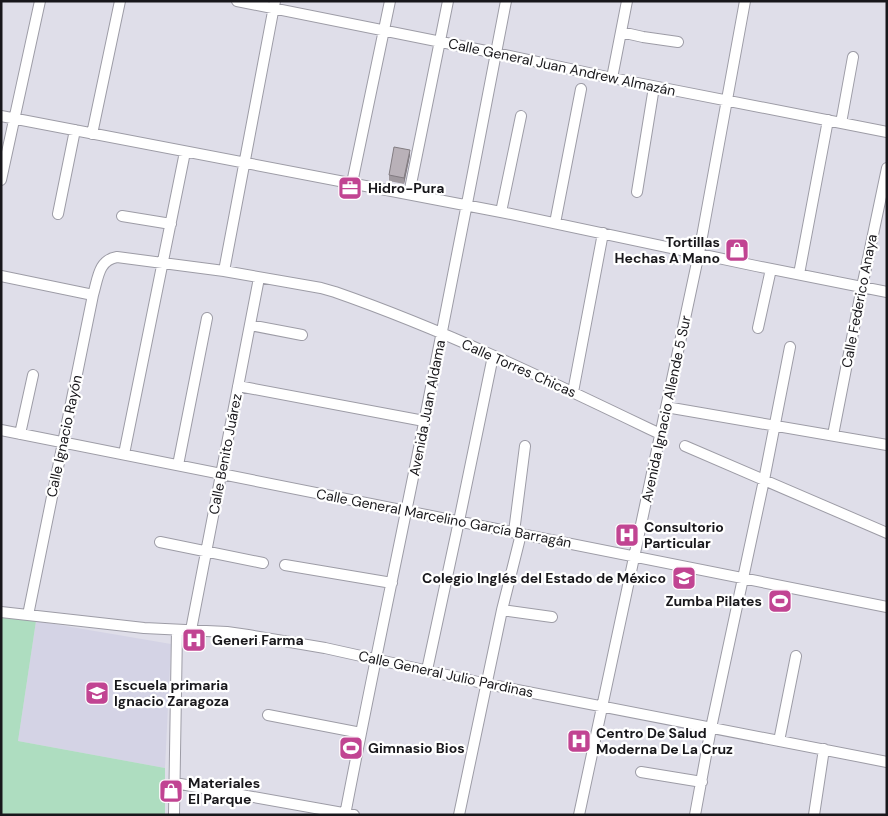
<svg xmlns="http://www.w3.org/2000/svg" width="888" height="816" viewBox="0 0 888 816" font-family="'DM Sans',sans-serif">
	<rect width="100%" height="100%" fill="#dfdee9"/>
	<!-- built -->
	<path fill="#d4d3e5" d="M 36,621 L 171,644 L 165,768 L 18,741 Z"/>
	<!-- green -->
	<path fill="#aeddc0" d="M 1,617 L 36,621 L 18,741 L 165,768 L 165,815 L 1,815 Z"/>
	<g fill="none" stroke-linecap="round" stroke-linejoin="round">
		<!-- minor casing -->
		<g stroke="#9d9ca6" stroke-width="12">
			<path id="minor" d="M 237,1 L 496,53 L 612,78 L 887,132
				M 621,32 L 643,37 L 678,42
				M 612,78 L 627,1
				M 1,116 L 501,212 L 756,266 L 887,292
				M 841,123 L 853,57
				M 92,134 L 120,1
				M 1,180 L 40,1
				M 352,183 L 390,1
				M 637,192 L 654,87
				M 409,194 L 448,1
				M 501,212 L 521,116
				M 58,214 L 75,130
				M 122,216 L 171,224
				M 555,223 L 581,89
				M 224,271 L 275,1
				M 799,274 L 828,120
				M 1,276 L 93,295
				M 250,325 L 302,335
				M 758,328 L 771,269
				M 238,386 L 424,421
				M 573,392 L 603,233
				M 666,407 L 887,445
				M 1,430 L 887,607
				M 20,434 L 33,375
				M 833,435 L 862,287 L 887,168
				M 685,446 L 887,533
				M 124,454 L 185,152
				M 178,465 L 207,318
				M 514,532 L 525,446
				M 160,542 L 263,563
				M 285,565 L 392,583
				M 502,610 L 552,617
				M 1,612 L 144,628 L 227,632 L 248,635 L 325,648 L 487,684 L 887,762
				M 28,615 L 93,295 C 98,279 98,260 117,257 L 224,271 L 321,288 L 335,292 C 447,331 554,383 660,434
				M 191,630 L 259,278
				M 427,670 L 459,521 L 493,356
				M 268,715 L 361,733
				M 779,741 L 796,656
				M 641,772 L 702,782
				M 175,783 L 354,815
				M 174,815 L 177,630
				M 345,815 C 370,684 398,553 424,423 C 452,282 479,142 506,1
				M 459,815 L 502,610 L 521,534
				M 579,815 L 699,253 L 745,1
				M 695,815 L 711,728 L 764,480 L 790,347
				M 814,815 L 824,749"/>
		</g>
		<!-- minor -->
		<use href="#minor" stroke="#fff" stroke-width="10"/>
	</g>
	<!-- wall -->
	<path fill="#9f989e" d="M 410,155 L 404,184 L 389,181 L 389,175 Z"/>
	<!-- shaded-wall -->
	<path fill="#827c81" d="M 410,150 L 410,155 L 404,184 L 404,178 Z"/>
	<!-- building -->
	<path fill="#b9b1b8" stroke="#827c81" d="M 394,147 L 410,150 L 404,178 L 389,175 Z"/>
	<!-- icons -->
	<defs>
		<g id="office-square" transform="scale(1.25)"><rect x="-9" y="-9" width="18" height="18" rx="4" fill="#c14492" stroke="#fff"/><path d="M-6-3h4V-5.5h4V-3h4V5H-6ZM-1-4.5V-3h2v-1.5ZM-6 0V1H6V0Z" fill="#fff"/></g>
		<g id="shop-square" transform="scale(1.25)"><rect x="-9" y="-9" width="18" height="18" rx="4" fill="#c14492" stroke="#fff"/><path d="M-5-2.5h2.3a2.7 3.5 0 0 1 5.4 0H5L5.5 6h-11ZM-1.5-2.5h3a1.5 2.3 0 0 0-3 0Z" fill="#fff"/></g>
		<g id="hospital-square" transform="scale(1.25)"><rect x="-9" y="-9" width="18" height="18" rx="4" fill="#c14492" stroke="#fff"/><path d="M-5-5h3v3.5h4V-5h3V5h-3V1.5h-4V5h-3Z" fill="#fff"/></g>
		<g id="school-square" transform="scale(1.25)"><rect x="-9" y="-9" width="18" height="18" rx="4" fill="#c14492" stroke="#fff"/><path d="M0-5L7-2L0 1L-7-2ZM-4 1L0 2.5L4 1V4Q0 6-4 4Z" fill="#fff"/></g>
		<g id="stadium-square" transform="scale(1.25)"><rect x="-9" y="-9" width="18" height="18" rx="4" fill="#c14492" stroke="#fff"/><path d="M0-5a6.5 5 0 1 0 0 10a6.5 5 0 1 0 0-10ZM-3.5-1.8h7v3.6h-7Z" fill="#fff"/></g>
	</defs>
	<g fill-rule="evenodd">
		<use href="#office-square" x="350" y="188"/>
		<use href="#shop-square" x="737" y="250"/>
		<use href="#hospital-square" x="627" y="535"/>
		<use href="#school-square" x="684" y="578"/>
		<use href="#stadium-square" x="780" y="601"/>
		<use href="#hospital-square" x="194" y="640"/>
		<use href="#school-square" x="97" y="693"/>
		<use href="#hospital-square" x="579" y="741"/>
		<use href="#stadium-square" x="351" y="748"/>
		<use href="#shop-square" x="171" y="791"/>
	</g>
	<g text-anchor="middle" stroke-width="4.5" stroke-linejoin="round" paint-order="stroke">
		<!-- street labels -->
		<g font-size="14" fill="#18171b" stroke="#fff">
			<text transform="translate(562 67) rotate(12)" y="5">Calle General Juan Andrew Almazán</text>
			<text transform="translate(859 301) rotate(-79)" y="5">Calle Federico Anaya</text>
			<text transform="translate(519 368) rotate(24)" y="5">Calle Torres Chicas</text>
			<text transform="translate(427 408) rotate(-79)" y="5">Avenida Juan Aldama</text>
			<text transform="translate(666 409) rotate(-78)" y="5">Avenida Ignacio Allende 5 Sur</text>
			<text transform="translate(64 436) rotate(-78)" y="5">Calle Ignacio Rayón</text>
			<text transform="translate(225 454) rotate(-79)" y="5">Calle Benito Juárez</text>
			<text transform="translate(444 518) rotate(11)" y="5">Calle General Marcelino García Barragán</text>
			<text transform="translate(446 674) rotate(12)" y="5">Calle General Julio Pardinas</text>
		</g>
		<!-- poi labels -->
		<g font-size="14" font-weight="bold" fill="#18171b" stroke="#fff" text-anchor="start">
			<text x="368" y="193">Hidro-Pura</text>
			<text x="720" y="247" text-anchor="end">Tortillas<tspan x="720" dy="16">Hechas A Mano</tspan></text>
			<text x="644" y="532">Consultorio<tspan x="644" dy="16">Particular</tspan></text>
			<text x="666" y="583" text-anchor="end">Colegio Inglés del Estado de México</text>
			<text x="762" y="606" text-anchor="end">Zumba Pilates</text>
			<text x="212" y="645">Generi Farma</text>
			<text x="114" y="690">Escuela primaria<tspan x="114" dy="16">Ignacio Zaragoza</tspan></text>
			<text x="596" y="738">Centro De Salud<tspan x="596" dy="16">Moderna De La Cruz</tspan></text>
			<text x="368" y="753">Gimnasio Bios</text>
			<text x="188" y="788">Materiales<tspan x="188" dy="16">El Parque</tspan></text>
		</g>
	</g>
	<!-- border -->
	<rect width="888" height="816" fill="none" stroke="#18171b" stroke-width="5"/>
</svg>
